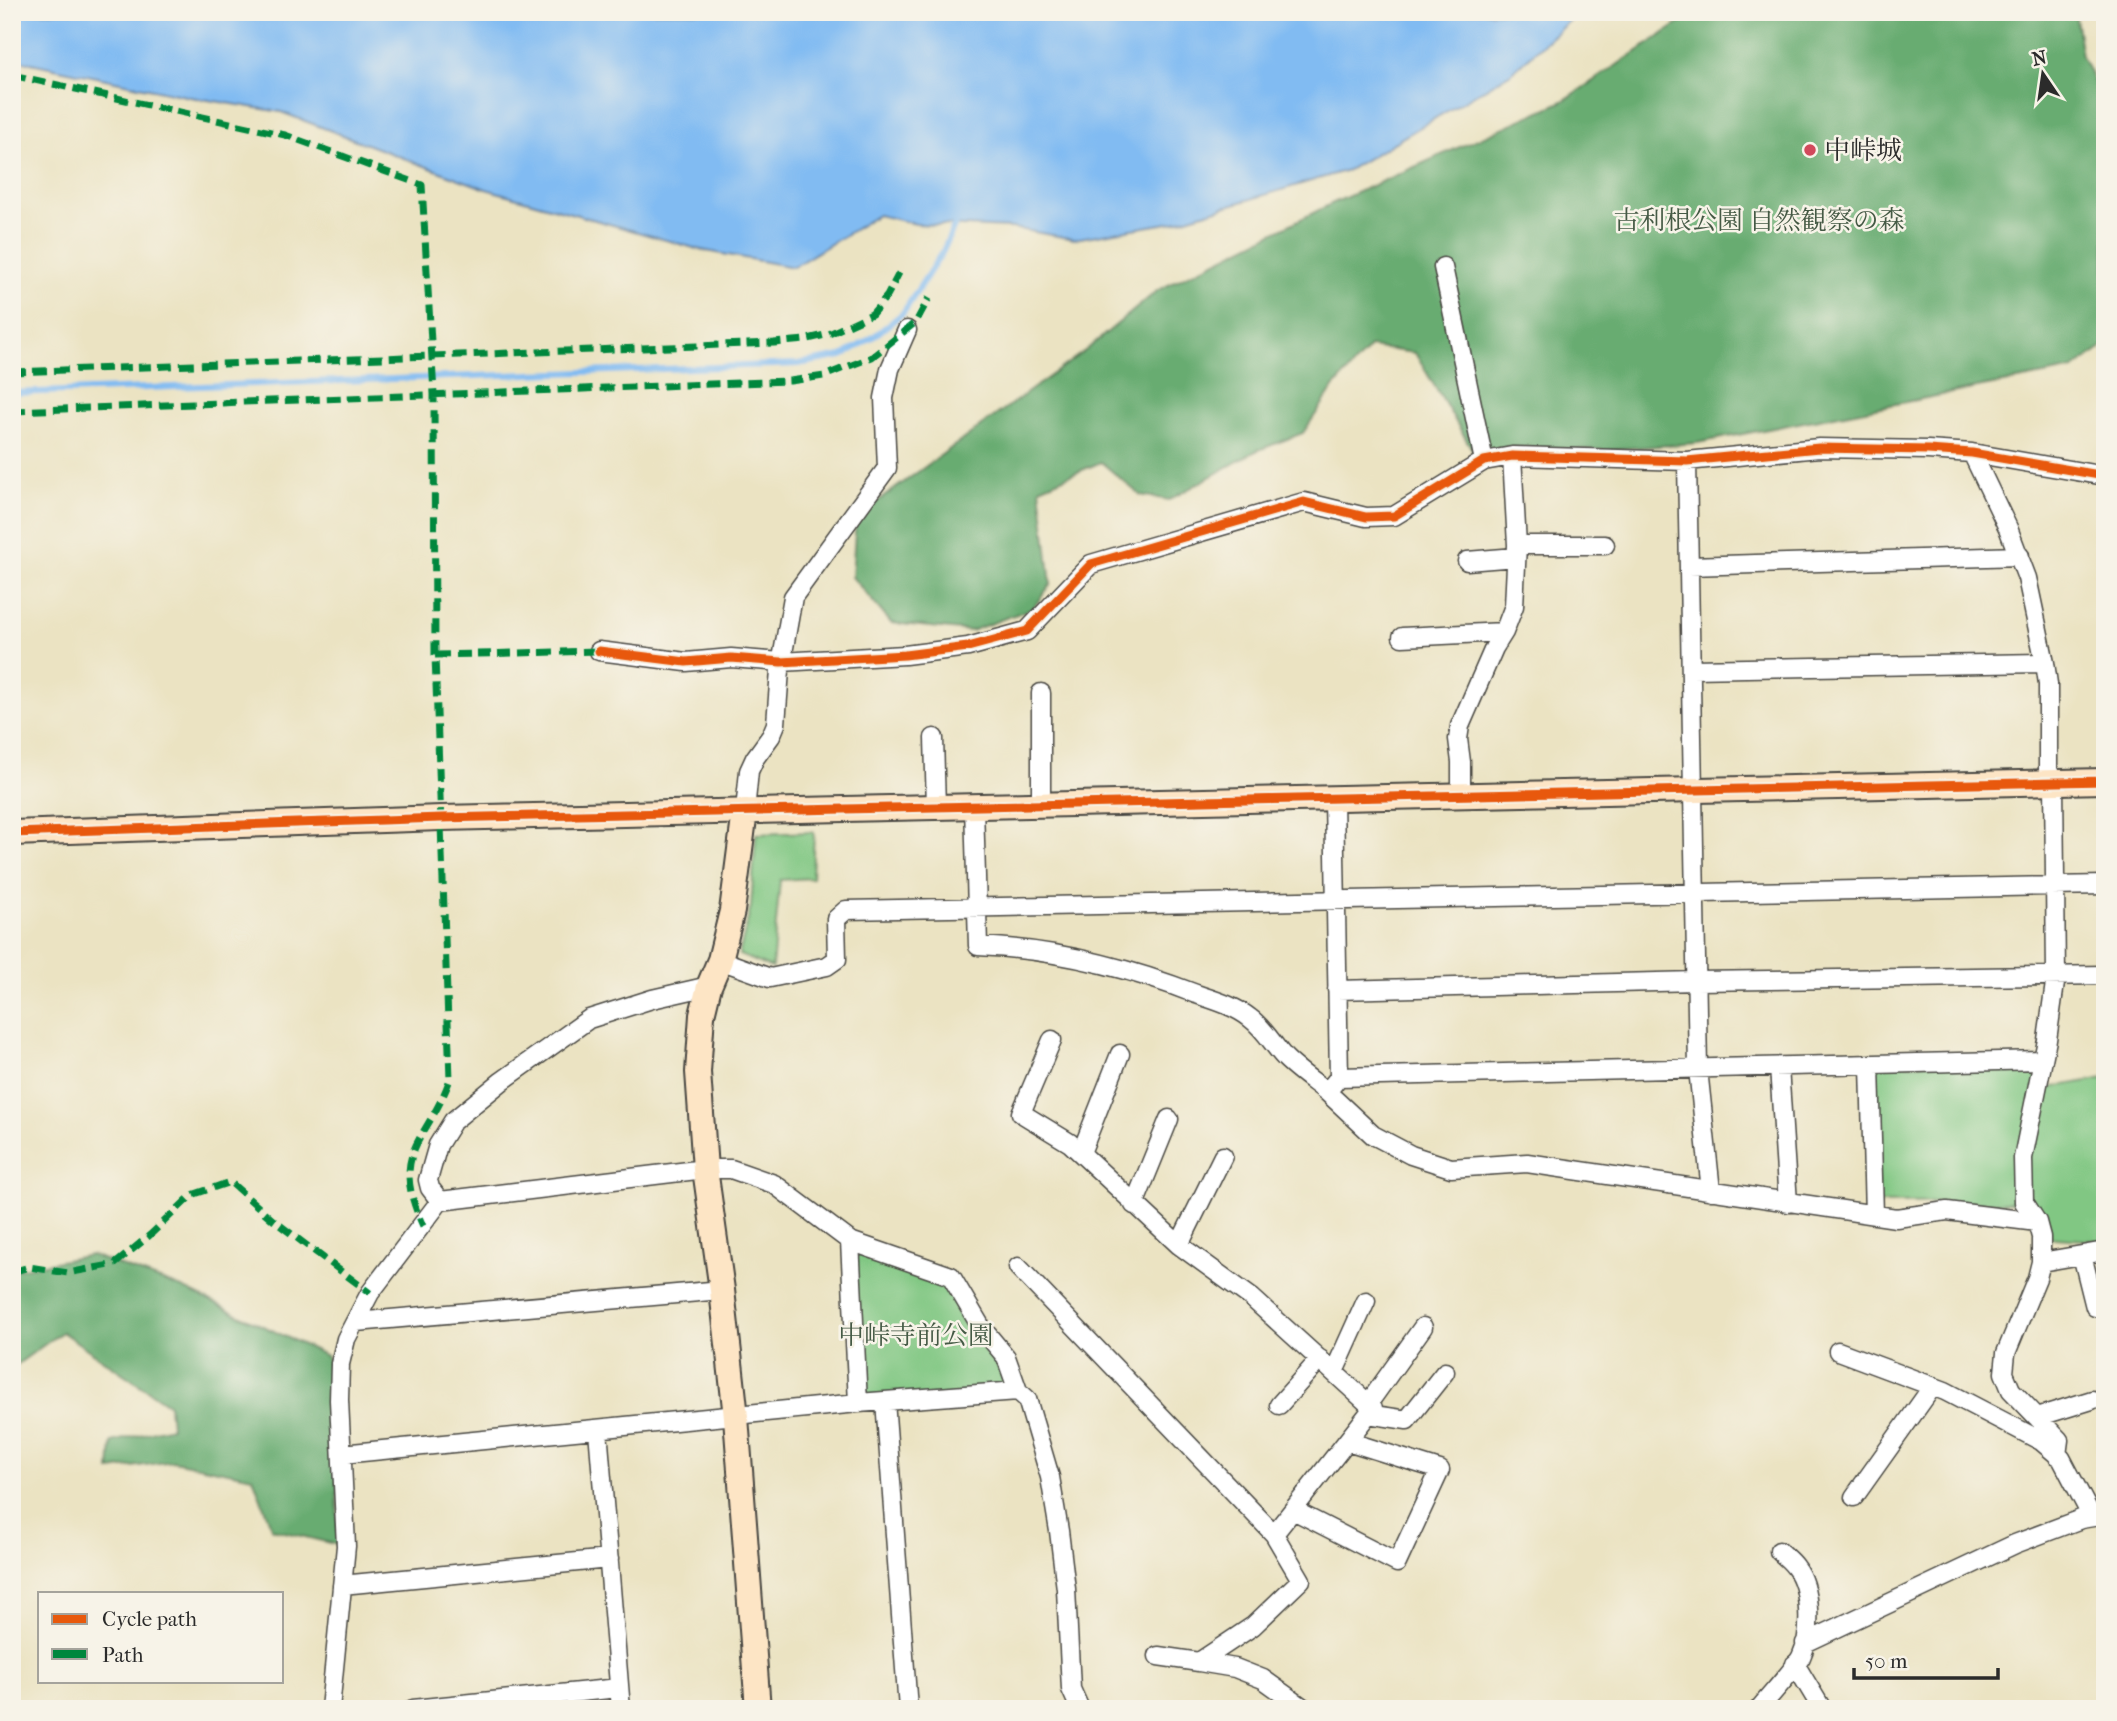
<svg xmlns="http://www.w3.org/2000/svg" width="2117" height="1721" viewBox="0 0 2117 1721" font-family="'IM FELL French Canon','Noto Serif JP',serif">
	<rect width="100%" height="100%" fill="#f7f3e8"/>
	<filter id="ink" filterUnits="userSpaceOnUse"><feTurbulence type="fractalNoise" baseFrequency=".0143" numOctaves="2"/><feDisplacementMap in="SourceGraphic" scale="14" xChannelSelector="R" yChannelSelector="G"/><feConvolveMatrix kernelMatrix="1 2 1 2 8 2 1 2 1" color-interpolation-filters="sRGB"/></filter>
	<filter id="wash" filterUnits="userSpaceOnUse"><feTurbulence type="fractalNoise" baseFrequency=".00686" numOctaves="4" result="noise"/><feDisplacementMap in="SourceGraphic" scale="28" xChannelSelector="R" yChannelSelector="G"/><feGaussianBlur stdDeviation="1.57" result="paint"/><feColorMatrix in="noise" values="0 0 0 0 0 0 0 0 0 0 0 0 0 0 0 0 0 1.4 0 .05"/><feComposite in="paint" operator="in"/></filter>
	<g filter="url(#wash)">
		<rect width="100%" height="100%" fill="#ebe3c2"/>
		<!-- green -->
		<path fill="#81c783" stroke="#567957" stroke-width="2" d="M 814,832 L 812,878 L 780,880 L 772,968 L 739,955 L 751,907 L 756,834 Z
			M 2042,1060 L 2037,1090 L 2105,1078 L 2105,1239 L 2100,1241 L 2041,1237 L 2024,1202 L 1874,1203 L 1870,1065 Z
			M 850,1241 L 951,1276 L 1018,1391 L 858,1403 Z"/>
		<!-- forest -->
		<path fill="#68ac71" stroke="#4a6c4e" stroke-width="2" d="M 1696,12 L 2075,12 L 2082,56 L 2105,106 L 2105,345 L 2074,369 L 1697,443 L 1606,450 L 1508,447 L 1475,454 L 1415,353 L 1370,347 L 1334,387 L 1303,433 L 1256,451 L 1169,500 L 1140,495 L 1101,462 L 1040,488 L 1051,584 L 1033,608 L 971,631 L 891,623 L 852,577 L 856,517 L 1086,350 L 1158,290 L 1331,204 L 1563,101 Z
			M 91,1255 L 182,1288 L 327,1356 L 336,1393 L 338,1545 L 272,1529 L 253,1477 L 173,1461 L 110,1470 L 112,1442 L 171,1427 L 169,1405 L 62,1332 L 12,1368 L 12,1270 Z"/>
		<!-- water -->
		<path fill="#81bbf2" stroke="#56738e" stroke-width="2" d="M 12,12 L 1576,12 L 1569,21 L 1511,73 L 1348,170 L 1174,222 L 1074,239 L 1012,228 L 916,224 L 878,215 L 793,267 L 701,250 L 486,189 L 281,112 L 190,97 L 12,59 Z"/>
		<g fill="none" stroke-linecap="round" stroke-linejoin="round">
			<!-- stream -->
			<path stroke="#81bbf2" stroke-width="6" d="M 12,393 L 798,364 L 842,356 L 873,337 L 903,313 L 943,251 L 957,220"/>
		</g>
	</g>
	<g filter="url(#ink)">
		<g fill="none" stroke-linecap="round" stroke-linejoin="round">
			<!-- street casing -->
			<g stroke="#484742" stroke-width="21">
				<path id="street" d="M 1443,267 L 1484,461
					M 1972,453 L 2008,528 L 2027,578 L 2045,663 L 2048,684 L 2048,770 L 2054,782 L 2056,976 L 2047,1040 L 2023,1158 L 2024,1202 L 2037,1222 L 2041,1237 L 2041,1262 L 2037,1278 L 2006,1353 L 2004,1373 L 2011,1390 L 2059,1440 L 2057,1455
					M 1687,461 L 1698,1069 L 1711,1191
					M 1517,545 L 1605,545
					M 1467,561 L 1516,557
					M 1689,566 L 2020,556
					M 1402,637 L 1504,632
					M 599,651 L 686,662 L 731,658 L 781,662 L 905,655 L 968,647 L 1027,631 L 1091,564 L 1304,502 L 1366,517 L 1394,516 L 1484,461 L 1512,456 L 1687,461 L 1819,448 L 1928,450 L 1972,453 L 2105,476
					M 1692,669 L 2045,663
					M 1041,693 L 1041,805
					M 934,738 L 936,807
					M 1461,795 L 1461,762 L 1458,739 L 1460,726 L 1494,648 L 1504,632 L 1514,606 L 1517,545 L 1512,456
					M 1334,798 L 1339,1077 L 2042,1060
					M 974,806 L 978,946 C 1053,949 1127,967 1196,994 C 1214,1000 1235,1006 1250,1018 C 1265,1029 1273,1045 1285,1058 C 1297,1070 1313,1081 1327,1092
					M 745,811 L 749,771 L 755,758 L 771,736 L 776,724 L 780,670 L 793,597 L 887,468 L 884,398 L 890,369 L 907,330
					M 720,960 L 770,978 L 827,966 L 837,959 L 836,919 L 846,910 L 2105,885
					M 709,986 L 652,999 L 589,1019 L 502,1081 L 453,1121 L 438,1145 L 428,1180 L 430,1188 L 440,1201 L 705,1169 L 731,1169 L 774,1184 L 850,1241 L 858,1403
					M 1337,990 L 1697,981 L 2105,975
					M 1052,1040 L 1021,1113 L 1070,1143 L 1179,1245 L 1252,1298 L 1373,1408 L 1274,1534 L 1301,1580 L 1253,1626 L 1199,1662 L 1158,1656
					M 1870,1065 L 1874,1215
					M 1779,1067 L 1788,1203
					M 1339,1077 L 1327,1092 L 1373,1135 L 1411,1155 L 1451,1168 L 1527,1163 L 1896,1218 L 1947,1211 L 2037,1222
					M 1081,1153 L 1120,1054
					M 1134,1205 L 1169,1119
					M 850,1241 L 951,1276 L 981,1327 L 1006,1357 L 1018,1391
					M 1179,1245 L 1223,1156
					M 2082,1255 L 2095,1307 L 2105,1305
					M 2041,1262 L 2105,1251
					M 1018,1267 L 1274,1534
					M 356,1322 L 722,1290
					M 1838,1351 L 1945,1391 L 2041,1441 L 2061,1458 L 2092,1517
					M 1334,1372 L 1366,1301
					M 885,1401 L 908,1709
					M 1368,1404 L 1423,1327
					M 1279,1405 L 1320,1359
					M 1368,1414 L 1407,1420 L 1445,1372
					M 2037,1417 L 2092,1400
					M 598,1430 L 621,1709
					M 342,1454 L 858,1403 L 1018,1391 L 1027,1399 L 1050,1477 L 1059,1531 L 1066,1589 L 1071,1689 L 1080,1709
					M 1854,1497 L 1933,1386
					M 1293,1510 L 1397,1563 L 1440,1470 L 1347,1441
					M 342,1585 L 609,1559
					M 1805,1643 L 2015,1544 L 2081,1519 L 2105,1515
					M 1199,1662 L 1235,1668 L 1263,1679 L 1305,1709
					M 1795,1664 L 1822,1709
					M 330,1709 L 346,1546 L 339,1400 L 340,1364 L 346,1339 L 370,1293 L 440,1201
					M 413,1709 L 619,1688
					M 1759,1709 C 1770,1695 1793,1671 1801,1657 C 1812,1634 1811,1587 1795,1567 C 1791,1561 1784,1556 1779,1551"/>
			</g>
			<!-- secondary casing -->
			<g stroke="#484742" stroke-width="28">
				<path id="secondary" d="M 745,811 L 732,911 L 720,960 L 709,986 L 702,1015 L 698,1072 L 705,1169 L 722,1290 L 736,1417 L 758,1709
					M 12,833 L 441,818 L 2105,781"/>
			</g>
			<!-- street -->
			<use href="#street" stroke="#fff" stroke-width="18"/>
			<!-- secondary -->
			<use href="#secondary" stroke="#fde5c5" stroke-width="24"/>
			<!-- quiet -->
			<path stroke="#00873e" stroke-width="7" stroke-dasharray="14 7" stroke-linecap="butt" d="M 12,75 L 285,135 L 422,185 L 434,394 L 435,655 L 450,1079 C 427,1144 388,1149 423,1226
				M 12,372 L 774,343 L 804,340 L 829,334 L 872,314 L 887,296 L 899,273
				M 12,411 L 790,381 L 824,376 L 872,357 L 916,322 L 929,298
				M 435,655 L 599,651
				M 12,1272 L 29,1267 L 68,1273 L 115,1264 L 150,1235 L 192,1195 L 230,1182 L 273,1220 L 370,1293"/>
			<!-- cycleway casing -->
			<g stroke="#f7f3e8" stroke-width="13">
				<path id="cycleway" d="M 599,651 L 686,662 L 731,658 L 781,662 L 905,655 L 968,647 L 1027,631 L 1091,564 L 1304,502 L 1366,517 L 1394,516 L 1484,461 L 1512,456 L 1687,461 L 1819,448 L 1928,450 L 1972,453 L 2105,476
					M 12,833 L 441,818 L 2105,781"/>
			</g>
			<!-- cycleway -->
			<use href="#cycleway" stroke="#e8590c" stroke-width="9"/>
		</g>
	</g>
	<!-- markers -->
	<circle fill="#d1495b" stroke="#f7f3e8" stroke-width="2.5" cx="1810" cy="150" r="7"/>
	<g text-anchor="middle" stroke-width="5" stroke-linejoin="round" paint-order="stroke">
		<!-- poi labels -->
		<g font-size="26" fill="#2b2b2b" stroke="#f7f3e8" text-anchor="start">
			<text x="1824" y="159">中峠城</text>
		</g>
		<!-- park labels -->
		<g font-size="26" fill="#455a45" stroke="#f7f3e8">
			<text x="1759" y="229">古利根公園 自然観察の森</text>
			<text x="916" y="1344">中峠寺前公園</text>
		</g>
	</g>
	<!-- margin -->
	<rect width="2117" height="1721" fill="none" stroke="#f7f3e8" stroke-width="42"/>
	<!-- legend -->
	<rect x="38" y="1592" width="245" height="91" fill="#f7f3e8" stroke="#a5a39c" stroke-width="2"/>
	<rect x="52" y="1614" width="35" height="10" fill="#e8590c" stroke="#a5a39c" stroke-width="2"/>
	<text x="102" y="1626" font-size="21" fill="#2b2b2b">Cycle path</text>
	<rect x="52" y="1649" width="35" height="10" fill="#00873e" stroke="#a5a39c" stroke-width="2"/>
	<text x="102" y="1662" font-size="21" fill="#2b2b2b">Path</text>
	<!-- north arrow -->
	<g transform="translate(2043 74) rotate(347)" stroke="#f7f3e8" stroke-width="5" paint-order="stroke">
	<path d="M0-5L12 26L0 18L-12 26Z" fill="#2b2b2b"/>
	<text y="-10" font-size="19" font-weight="bold" text-anchor="middle" fill="#2b2b2b">N</text>
	</g>
	<!-- scale -->
	<path d="M1854 1668v10h144v-10" fill="none" stroke="#2b2b2b" stroke-width="3.5"/>
	<text x="1865" y="1668" font-size="21" fill="#2b2b2b" stroke="#f7f3e8" stroke-width="5" paint-order="stroke">50 m</text>
</svg>
